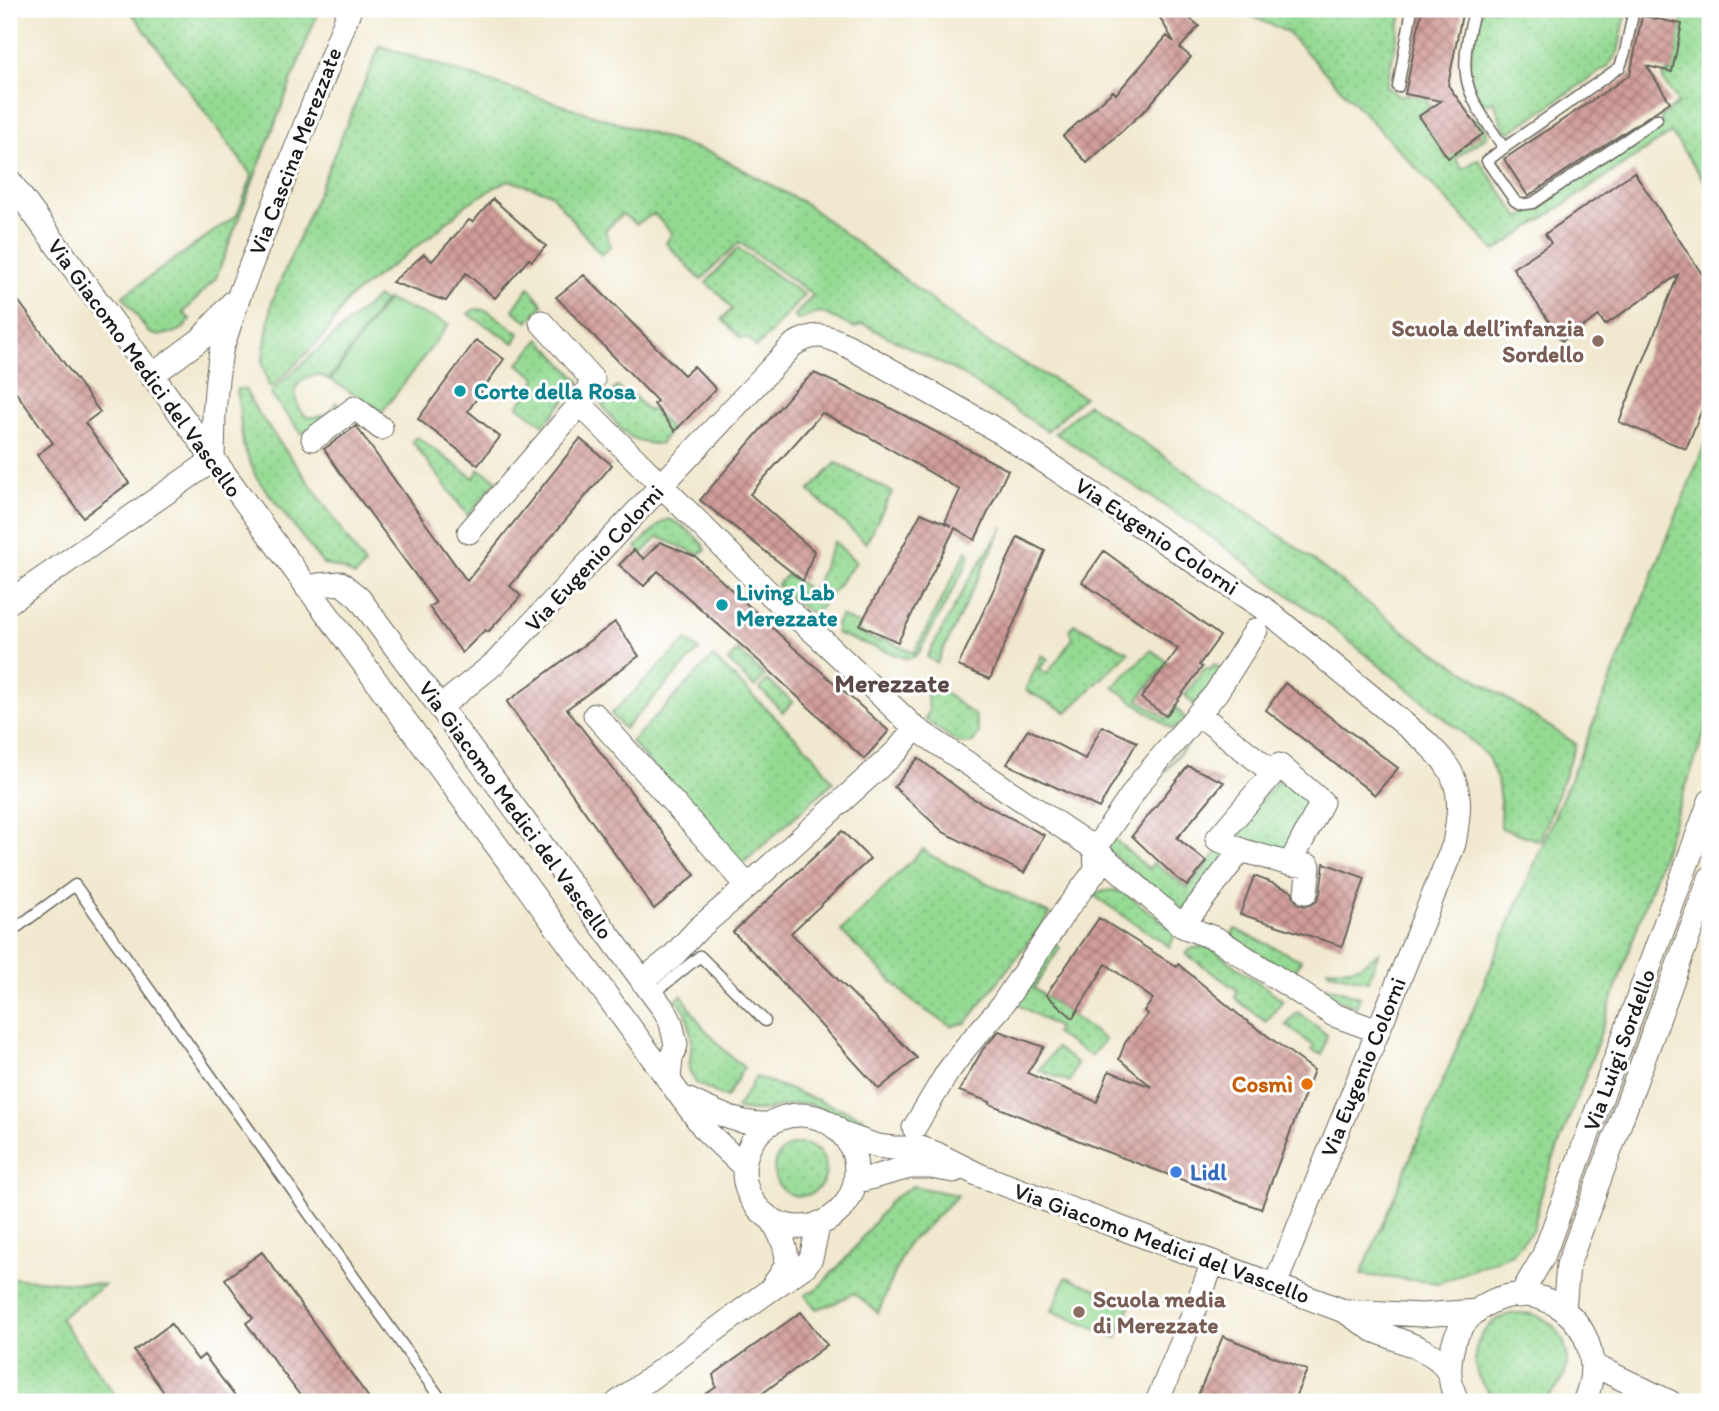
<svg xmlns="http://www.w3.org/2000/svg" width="1719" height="1411" viewBox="0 0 1719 1411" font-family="Itim,sans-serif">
	<defs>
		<pattern id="green-dots" width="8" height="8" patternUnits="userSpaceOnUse" patternTransform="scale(1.75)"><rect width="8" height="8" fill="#94da93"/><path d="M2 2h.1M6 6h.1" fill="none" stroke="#7fba7e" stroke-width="1.8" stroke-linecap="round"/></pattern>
		<pattern id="building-cross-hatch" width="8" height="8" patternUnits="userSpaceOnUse" patternTransform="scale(1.75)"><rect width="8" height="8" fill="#d19d9a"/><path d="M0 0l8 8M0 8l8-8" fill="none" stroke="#a97f7d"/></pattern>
	</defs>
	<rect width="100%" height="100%" fill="#fff"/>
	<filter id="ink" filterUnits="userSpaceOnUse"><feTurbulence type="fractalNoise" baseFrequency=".0143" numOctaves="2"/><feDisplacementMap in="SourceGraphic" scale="14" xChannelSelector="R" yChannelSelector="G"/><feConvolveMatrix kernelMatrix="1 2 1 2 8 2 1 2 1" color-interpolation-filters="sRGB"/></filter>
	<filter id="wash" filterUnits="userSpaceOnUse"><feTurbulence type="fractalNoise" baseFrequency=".00686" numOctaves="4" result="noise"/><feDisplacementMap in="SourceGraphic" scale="28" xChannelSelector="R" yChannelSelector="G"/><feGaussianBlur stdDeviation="1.57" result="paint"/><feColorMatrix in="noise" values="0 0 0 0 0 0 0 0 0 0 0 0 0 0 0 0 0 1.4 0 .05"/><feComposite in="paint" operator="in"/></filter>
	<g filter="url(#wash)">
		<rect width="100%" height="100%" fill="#f1e9cf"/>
		<!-- green -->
		<path fill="url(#green-dots)" stroke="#587b58" stroke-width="2" d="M 129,9 L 319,9 L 216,278 L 183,313 L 190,319 L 184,328 L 176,332 L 158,336 L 149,333 L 123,296 L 237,215 L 252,176 Z
			M 1235,9 L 1403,9 L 1386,87 L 1400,96 L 1405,94 L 1424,97 L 1431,107 L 1419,116 L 1448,158 L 1473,120 L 1477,117 L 1487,131 L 1486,137 L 1455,158 L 1463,169 L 1478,159 L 1520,218 L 1661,122 L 1661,117 L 1678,103 L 1663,80 L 1664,74 L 1672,71 L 1684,9 L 1710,9 L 1710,189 L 1671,133 L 1495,251 L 1287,32 Z
			M 1483,9 L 1627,9 L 1618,52 L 1608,66 L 1509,133 L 1502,124 L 1494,101 L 1480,106 C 1476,96 1472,85 1471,74 C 1469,55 1475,26 1483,9 Z
			M 380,46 L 714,154 L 806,204 L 903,278 L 981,339 L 1084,397 L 1047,431 L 958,372 L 863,324 L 855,328 L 821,312 L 798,320 L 794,316 L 813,295 L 739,242 L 701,280 L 666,243 L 672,233 L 654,214 L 636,224 L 622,214 L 605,231 L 611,246 L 601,255 L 550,193 L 508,180 L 467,204 L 437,231 L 349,298 L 323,337 L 271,388 L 269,387 L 262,363 L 272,301 Z
			M 738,248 L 804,295 L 768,336 L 756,347 L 748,338 L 740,338 L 722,319 L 732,309 L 720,294 L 706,283 Z
			M 529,287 L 543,305 L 528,322 L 513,310 Z
			M 377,297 L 384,301 L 329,380 C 328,379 320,375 318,375 C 316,374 309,377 307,378 C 288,386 295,406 307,417 C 321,418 330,415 336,402 L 341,408 L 302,434 L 271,395 L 273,390 Z
			M 478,309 L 488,311 L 519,333 L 514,343 L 468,314 L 473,310 Z
			M 540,339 L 580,382 L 544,425 L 518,406 L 537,378 L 518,364 Z
			M 617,387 L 625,395 L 630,392 L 648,411 L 653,409 L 671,430 L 660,444 C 627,444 618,427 601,403 Z
			M 237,389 L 245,389 L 256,410 L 313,488 L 365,565 L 355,576 L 342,569 L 323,564 L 256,477 L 243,445 Z
			M 1088,404 L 1292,544 L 1409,635 L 1576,744 L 1540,841 L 1501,828 L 1500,801 L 1497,779 L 1488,757 L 1465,735 L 1333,628 L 1210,536 L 1055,433 Z
			M 1710,431 L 1710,717 L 1587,1072 L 1544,1184 L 1533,1230 L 1512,1254 L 1439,1283 L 1361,1275 L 1587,739 Z
			M 417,437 L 474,478 L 479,469 L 497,480 L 468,516 L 412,441 Z
			M 836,463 L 892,492 L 866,543 L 809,491 Z
			M 668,519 C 681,523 699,537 706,550 L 698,554 L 658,537 L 642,554 L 636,547 L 660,524 Z
			M 1003,527 L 937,663 L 927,657 L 969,580 Z
			M 834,541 L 856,562 L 820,608 L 812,613 L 793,601 L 777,585 L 787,574 L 813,592 Z
			M 967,550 L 970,554 L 965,568 L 919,652 L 912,658 L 905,658 L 837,634 C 834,627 837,622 841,616 L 860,625 L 858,631 L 879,642 L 882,638 L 914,653 Z
			M 1074,624 L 1129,652 L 1067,712 L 1025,690 L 1042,655 L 1048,659 L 1039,669 L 1047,674 L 1073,638 L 1069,630 Z
			M 687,640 L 699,650 L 624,729 L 611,714 Z
			M 738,650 L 765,676 L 754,687 L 728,661 Z
			M 1151,650 L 1168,662 L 1138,699 L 1167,719 L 1176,708 L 1186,719 L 1173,730 L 1113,687 Z
			M 713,657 L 814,755 L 833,782 L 740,866 L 631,742 Z
			M 1214,664 L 1223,670 L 1194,705 L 1185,695 L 1205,668 L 1210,670 Z
			M 767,680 L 793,702 L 783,712 L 760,689 Z
			M 924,680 L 939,688 L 975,716 L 979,733 L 973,743 L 960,744 L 925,720 L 929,709 Z
			M 1197,732 L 1112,837 L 1148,869 L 1154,863 L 1188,888 L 1220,849 L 1230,854 L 1189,909 L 1175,908 L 1109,851 L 1109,837 Z
			M 1279,779 L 1315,800 L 1290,855 L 1231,836 Z
			M 923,849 L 932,856 L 1050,914 L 966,1023 L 951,1026 L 915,1004 L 841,931 Z
			M 1115,890 L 1124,893 L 1172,928 L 1174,936 L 1170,947 L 1093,895 L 1104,891 Z
			M 1235,929 L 1301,960 L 1294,975 L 1231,936 Z
			M 1053,942 L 1060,948 L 1034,988 L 1105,1040 L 1091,1056 L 1055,1034 L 1058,1028 L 1012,1001 Z
			M 1203,946 L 1212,949 L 1283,1000 L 1266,1022 L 1235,998 L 1237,990 L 1186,954 L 1191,949 Z
			M 1379,952 L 1368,981 L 1329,972 L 1327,968 C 1354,970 1358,969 1379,952 Z
			M 1325,986 L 1360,997 L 1356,1008 L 1322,991 Z
			M 682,995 L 701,1025 L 724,1050 L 744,1068 L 726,1098 L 696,1083 L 689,1070 L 692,1040 L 686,1012 L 676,999 Z
			M 1298,1012 L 1327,1035 L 1322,1055 L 1312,1050 L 1314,1046 L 1286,1025 Z
			M 1056,1048 L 1077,1063 L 1070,1082 L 1039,1070 Z
			M 756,1077 L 863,1117 L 868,1130 L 868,1136 C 849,1122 826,1104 800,1104 C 786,1104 772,1110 757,1111 C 750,1111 743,1110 736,1109 Z
			M774 1170a26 26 0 1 1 52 0a26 26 0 1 1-52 0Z
			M 912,1186 L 958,1195 L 922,1231 L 907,1244 L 878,1313 L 853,1293 L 835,1303 L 816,1309 L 805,1295 L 818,1288 L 848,1256 L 891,1200 Z
			M 9,1278 L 104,1285 L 60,1318 L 120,1402 L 16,1402 L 9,1392 Z
			M1475 1359a46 46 0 1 1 92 0a46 46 0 1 1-92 0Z"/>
		<!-- pitch -->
		<path fill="#94da93" stroke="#587b58" stroke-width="2" d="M 387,300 L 449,324 L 382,412 L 331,380 Z
			M 1066,1277 L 1131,1303 L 1117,1338 L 1052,1311 Z"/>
		<g id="blocks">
			<!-- building -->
			<path fill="url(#building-cross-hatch)" d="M 1155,9 L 1179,9 L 1199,26 L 1180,48 L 1191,57 L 1146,109 L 1087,163 L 1063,136 L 1113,91 L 1116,94 L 1167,36 L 1174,42 Z
				M 1422,9 L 1463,9 L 1448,85 L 1483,134 L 1448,158 L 1419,116 L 1441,101 L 1405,94 Z
				M 1642,16 L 1682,24 L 1672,72 L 1647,66 L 1670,102 L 1528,196 L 1504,159 L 1630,75 Z
				M 1634,172 L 1710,286 L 1710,390 L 1686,449 L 1619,422 L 1678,275 L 1605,325 L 1599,316 L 1562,341 L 1513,268 L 1551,243 L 1545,234 Z
				M 493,199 L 546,246 L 532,261 L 529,259 L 495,298 L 466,273 L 446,301 L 392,282 L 424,254 L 432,261 L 469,220 L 473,222 Z
				M 584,275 L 684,375 L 694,366 L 716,389 L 675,431 L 654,404 L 657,401 L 556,297 Z
				M 9,288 L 100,412 L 85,423 L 129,483 L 83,517 L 37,455 L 53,443 L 9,383 Z
				M 476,340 L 504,359 L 468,411 L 500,437 L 478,465 L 418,419 Z
				M 814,373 L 875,401 L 875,400 L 1008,470 L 975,540 L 955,528 L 898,642 L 860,625 L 921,513 L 952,526 L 945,522 L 960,490 L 864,434 L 822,413 L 750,494 L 814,551 L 803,581 L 700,500 L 793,392 Z
				M 356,426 L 467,581 L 580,439 L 612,465 L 510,586 L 521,596 L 488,632 L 485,630 L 462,653 L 429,607 L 436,603 L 341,474 L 324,449 Z
				M 1018,537 L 1045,551 L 990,679 L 958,666 Z
				M 660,542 L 696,557 L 792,646 L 889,731 L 864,759 L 769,670 L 658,571 L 644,586 L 619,565 L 634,550 L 644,559 Z
				M 1104,551 L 1220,636 L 1199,665 L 1202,667 L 1166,716 L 1141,698 L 1178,649 L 1082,582 Z
				M 615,622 L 639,656 L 567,709 L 695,875 L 654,909 L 507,702 Z
				M 1285,683 L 1398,768 L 1375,795 L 1266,710 Z
				M 1102,726 L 1137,742 L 1099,808 L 1007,764 L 1028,729 L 1085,759 Z
				M 918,758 L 970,797 L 1044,835 L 1024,873 L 943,832 L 894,787 Z
				M 1188,766 L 1224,782 L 1177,838 L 1207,862 L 1187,886 L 1172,874 L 1132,836 Z
				M 842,831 L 870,859 L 791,933 L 917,1058 L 879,1089 L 762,961 L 733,932 Z
				M 1324,863 L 1365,878 L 1342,946 L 1240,914 L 1254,876 L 1292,891 L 1294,898 L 1298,904 L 1305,906 L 1312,904 L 1317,901 L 1320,894 Z
				M 1099,918 L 1177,967 L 1178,964 L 1239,1015 L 1314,1070 L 1261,1209 L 1099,1149 L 990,1104 L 990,1102 L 959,1091 L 983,1049 L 999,1031 L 1044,1047 L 1027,1073 L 1097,1102 L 1109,1071 L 1152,1087 L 1119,1059 L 1125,1043 L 1148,1014 L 1144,1011 L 1153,999 L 1106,964 L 1073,1018 L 1046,995 Z
				M 262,1252 L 372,1402 L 305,1402 L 246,1323 L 253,1318 L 225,1279 Z
				M 801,1312 L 827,1345 L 751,1402 L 695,1402 L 716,1387 L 713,1375 Z
				M 171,1324 L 198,1360 L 204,1355 L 239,1402 L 171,1402 L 134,1351 Z
				M 1223,1336 L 1307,1370 L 1293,1402 L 1195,1402 Z"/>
		</g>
	</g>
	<g filter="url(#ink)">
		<use href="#blocks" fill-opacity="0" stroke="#67645b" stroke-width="2"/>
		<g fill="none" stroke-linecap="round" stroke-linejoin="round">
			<!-- lane casing -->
			<g stroke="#67645b" stroke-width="13">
				<path id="lane" d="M 1475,9 C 1469,29 1463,54 1466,75 C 1469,101 1490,127 1504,148 L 1620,67 L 1625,52 L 1634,9
					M 1398,87 L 1412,9
					M 1504,148 L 1487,161 L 1515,201 C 1521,206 1526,204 1533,203 L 1657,119
					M 9,933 L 75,885 L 443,1402
					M 653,994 L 700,956 L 765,1021"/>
			</g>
			<!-- street casing -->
			<g stroke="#67645b" stroke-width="25">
				<path id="street" d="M 9,180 L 706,1131 L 743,1166
					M 541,322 L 593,380 L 580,404 L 772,596 L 816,634 L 915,728 L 1095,849 L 1182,926 L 1217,939 L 1334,1015 L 1378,1031
					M 151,376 L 201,339 L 232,303
					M 313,439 L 355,408 L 381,428
					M 213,460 L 214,414 L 217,379 L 221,351 L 240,293 L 350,9
					M 469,532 L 580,404
					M 307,588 L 318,585 L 341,583 L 359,598 L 665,1011 L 671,1023 L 676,1045 L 671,1059 L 669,1079
					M 9,602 L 213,460
					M 440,707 L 495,663 L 793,345 C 816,331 826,335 848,346 L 1002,433 L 1269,612 L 1426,742 C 1432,749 1440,755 1445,763 C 1464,788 1459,816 1454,844 L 1275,1285
					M 1199,714 L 1273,773
					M 595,715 L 748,886
					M 1290,864 L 1309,866 L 1306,892
					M 1182,926 L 1241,850 L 1290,864 L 1322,802 L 1279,765 L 1273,773 L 1217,839 L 1241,850
					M 642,981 L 672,957 L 698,929 L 748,886 L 898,750 L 915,728
					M 682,1097 C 711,1110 737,1125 768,1124
					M744 1171a56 56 0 1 1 112 0a56 56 0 1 1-112 0Z
					M 914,1128 L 947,1073 L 966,1047 L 1000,1008 L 1063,914 L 1096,870 L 1095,849 L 1142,780 L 1216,693 L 1256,630
					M 843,1134 L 877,1146 L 893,1148 L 921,1148 L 935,1153 L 979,1175 L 1344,1311 L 1373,1330 L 1417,1347 L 1432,1355 L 1440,1361 L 1449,1373
					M 855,1182 L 910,1167 L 930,1167 L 954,1171
					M 772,1220 C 779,1232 791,1252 785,1267 C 782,1274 776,1281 772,1287
					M 1520,1296 L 1543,1257 L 1710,801
					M 1564,1310 L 1568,1265 L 1710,878
					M 1348,1311 L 1421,1315 L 1477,1311
					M 1593,1365 L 1670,1402
					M 618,1402 L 763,1295 L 805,1266 L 811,1258 L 819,1223
					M 1157,1402 L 1189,1325 L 1213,1262
					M 1458,1402 C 1449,1386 1448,1368 1452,1350 C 1454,1338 1461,1326 1470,1317 C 1529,1259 1619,1325 1584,1402"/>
			</g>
			<!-- lane -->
			<use href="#lane" stroke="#fff" stroke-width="10"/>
			<!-- street -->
			<use href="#street" stroke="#fff" stroke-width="23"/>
		</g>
	</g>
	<!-- markers -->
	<g fill="#8d6e63" stroke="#fff" stroke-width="2.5">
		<circle cx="1598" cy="341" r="7"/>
		<circle cx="1079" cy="1312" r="7"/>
	</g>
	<g fill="#0f9aa8" stroke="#fff" stroke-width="2.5">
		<circle cx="460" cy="391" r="7"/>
		<circle cx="722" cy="605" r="7"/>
	</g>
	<circle fill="#e8710a" stroke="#fff" stroke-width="2.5" cx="1307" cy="1084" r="7"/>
	<circle fill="#3f7fe0" stroke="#fff" stroke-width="2.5" cx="1176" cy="1172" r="7"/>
	<g text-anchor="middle" stroke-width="6" stroke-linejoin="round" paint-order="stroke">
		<!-- street labels -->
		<g font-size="23" fill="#1c1c1c" stroke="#fff">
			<text transform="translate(295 151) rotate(-69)" y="8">Via Cascina Merezzate</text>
			<text transform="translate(145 368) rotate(54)" y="8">Via Giacomo Medici del Vascello</text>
			<text transform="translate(1157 536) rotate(34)" y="8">Via Eugenio Colorni</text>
			<text transform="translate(594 558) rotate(-47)" y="8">Via Eugenio Colorni</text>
			<text transform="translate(516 810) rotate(54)" y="8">Via Giacomo Medici del Vascello</text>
			<text transform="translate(1619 1050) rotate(-70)" y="8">Via Luigi Sordello</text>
			<text transform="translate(1363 1067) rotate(-68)" y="8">Via Eugenio Colorni</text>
			<text transform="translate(1162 1243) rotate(20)" y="8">Via Giacomo Medici del Vascello</text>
		</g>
		<!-- education labels -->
		<g font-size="23" font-weight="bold" fill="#785e54" stroke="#fff" text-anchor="end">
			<text x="1584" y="336">Scuola dell’infanzia<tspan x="1584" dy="26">Sordello</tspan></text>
			<text x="1093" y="1307" text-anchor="start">Scuola media<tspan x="1093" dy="26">di Merezzate</tspan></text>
		</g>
		<!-- culture labels -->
		<g font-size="23" font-weight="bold" fill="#0d838f" stroke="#fff" text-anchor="start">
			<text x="474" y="399">Corte della Rosa</text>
			<text x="736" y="600">Living Lab<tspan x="736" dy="26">Merezzate</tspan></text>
		</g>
		<!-- food labels -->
		<g font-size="23" font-weight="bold" fill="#c56008" stroke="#fff" text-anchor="end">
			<text x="1293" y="1092">Cosmì</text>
		</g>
		<!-- shop labels -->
		<g font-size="23" font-weight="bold" fill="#366cbe" stroke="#fff" text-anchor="start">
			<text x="1190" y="1180">Lidl</text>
		</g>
		<!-- quarter labels -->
		<g font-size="26" font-weight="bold" fill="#5b4948" stroke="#fff">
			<text x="892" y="692">Merezzate</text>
		</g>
	</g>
	<!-- margin -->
	<rect width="1719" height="1411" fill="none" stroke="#fff" stroke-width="35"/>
</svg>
